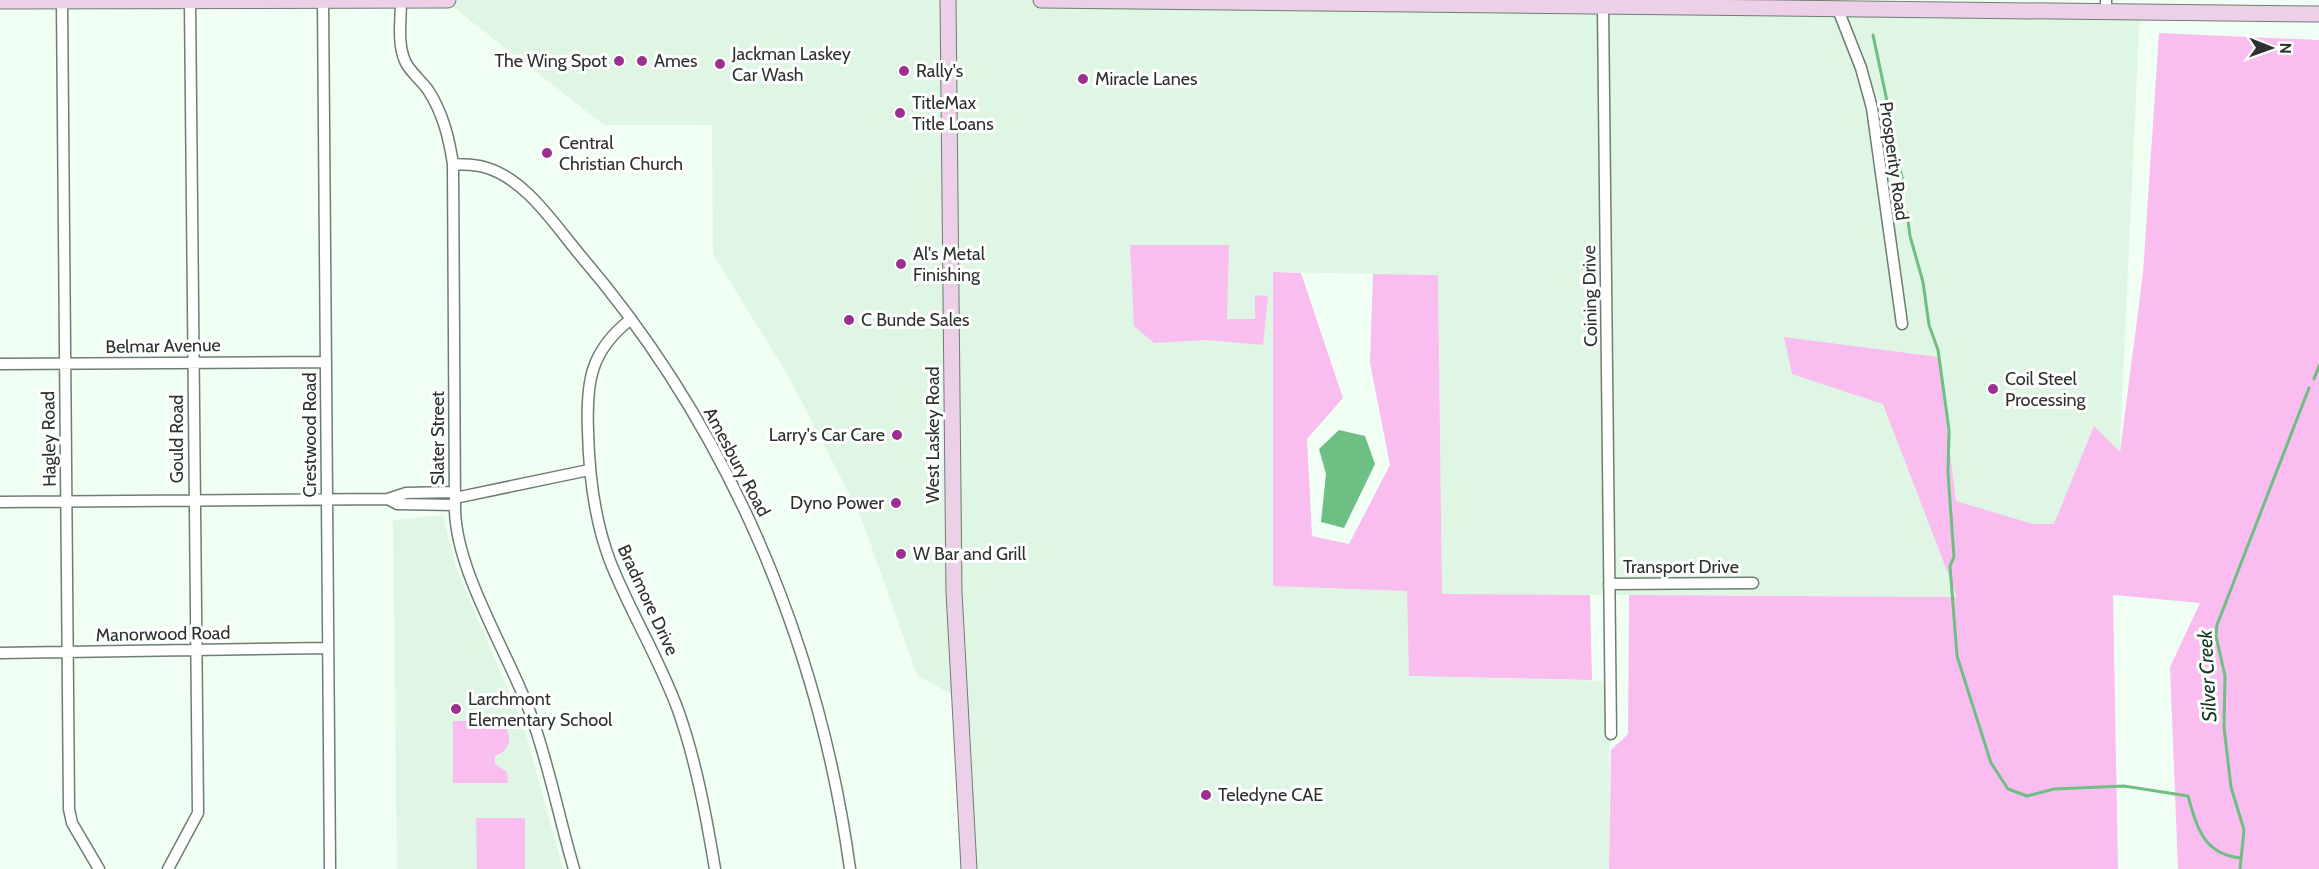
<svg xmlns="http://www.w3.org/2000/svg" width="2319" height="869" viewBox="0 0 2319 869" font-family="Cabin,sans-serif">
	<rect width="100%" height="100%" fill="#f1fef4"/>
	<!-- built -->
	<path fill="#dff6e4" d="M 444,0 L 1048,0 L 2143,11 L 2139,29 L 2113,595 L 1957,597 L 1442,594 L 1438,275 L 1273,272 L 1273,585 L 1407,591 L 1410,676 L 1610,681 L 1609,869 L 968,869 L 958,698 L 917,675 L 861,517 L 789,377 L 713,254 L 712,125 L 604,125 Z
		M 443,515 L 456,568 L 524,727 L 563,869 L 397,869 L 393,520 Z"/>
	<!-- green -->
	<path fill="#fabdf0" d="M 2159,33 L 2319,40 L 2319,869 L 2178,869 L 2170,667 L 2200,603 L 2113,595 L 2118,869 L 1609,869 L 1611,750 L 1628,734 L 1629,595 L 1957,597 L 1883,404 L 1792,374 L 1784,337 L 1938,357 L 1956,501 L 2033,524 L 2054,524 L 2094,426 L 2120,452 L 2143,273 Z
		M 1130,245 L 1229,245 L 1227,319 L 1255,319 L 1255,295 L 1268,296 L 1263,345 L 1207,340 L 1154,343 L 1134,326 Z
		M 1273,272 L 1301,273 L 1343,398 L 1307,439 L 1312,536 L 1349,544 L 1390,465 L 1370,363 L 1373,274 L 1438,275 L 1442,594 L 1590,595 L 1592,680 L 1409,676 L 1407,591 L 1273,586 Z
		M 453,721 L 495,721 L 506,728 C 513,740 508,752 495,756 L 495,764 L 507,772 L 508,783 L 453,783 Z
		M 476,818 L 525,818 L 525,869 L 477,869 Z"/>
	<!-- water -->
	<path fill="#6ebf84" d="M 1339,430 L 1365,436 L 1375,464 L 1344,528 L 1321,522 L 1326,474 L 1319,449 Z"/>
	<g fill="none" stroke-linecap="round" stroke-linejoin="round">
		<!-- stream -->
		<path stroke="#6ebf84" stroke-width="3" d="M 1873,35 L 1891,120 L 1891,134 L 1903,181 L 1903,189
			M 1907,213 L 1910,236 L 1923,282 L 1929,325 L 1938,350 L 1949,430 L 1948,473 L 1954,557 L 1950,566 L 1957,656 L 1991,763 L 2008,789 L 2027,796 L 2054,789 L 2124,786 L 2188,796 C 2197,827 2203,854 2240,858
			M 2314,379 L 2319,366
			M 2240,869 L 2244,830 L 2231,787 L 2224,727 L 2225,676 L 2216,636 L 2217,625 L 2309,388"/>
		<!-- street casing -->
		<g stroke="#6f7d72" stroke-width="13">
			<path id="street" d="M 401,0 C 401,20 397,43 405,61 C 409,71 421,80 428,90 C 443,113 449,138 453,164 L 455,511 C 457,574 509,654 531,715 C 549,765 559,818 574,869
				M 62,1 L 69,809 L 72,823 L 99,869
				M 323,1 L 330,869
				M 1603,7 L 1611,734
				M 1837,7 L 1861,68 L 1872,108 L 1902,324
				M 2106,10 L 2106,0
				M 453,164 C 463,165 474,164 484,167 C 525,178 554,224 580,255 C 729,429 819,643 850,869
				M 631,319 C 590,351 586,382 588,431 C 589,475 594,519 610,561 C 630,612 659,658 678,710 C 696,761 706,815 715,869
				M 0,364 L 326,362
				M 455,498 L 589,470
				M 388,499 L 397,504 L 455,505
				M 0,502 L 388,499 L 406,493 L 455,492
				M 1609,584 L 1753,583
				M 0,653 L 327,648
				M 168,869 L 198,813 L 190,1"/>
		</g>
		<!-- secondary casing -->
		<g stroke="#6f7d72" stroke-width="17">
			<path id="secondary" d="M 948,0 L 954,592 L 969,869
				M 1041,0 L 2319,14
				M 0,1 L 448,0"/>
		</g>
		<!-- street -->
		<use href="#street" stroke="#fff" stroke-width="10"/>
		<!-- secondary -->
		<use href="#secondary" stroke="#ecd0e8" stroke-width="15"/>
	</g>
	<!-- markers -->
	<g fill="#9c3091" stroke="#fff" stroke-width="2">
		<circle cx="619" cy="61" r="6"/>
		<circle cx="642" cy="61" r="6"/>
		<circle cx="720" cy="64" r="6"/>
		<circle cx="904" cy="71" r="6"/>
		<circle cx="1083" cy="79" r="6"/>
		<circle cx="900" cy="113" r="6"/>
		<circle cx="547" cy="153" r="6"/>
		<circle cx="901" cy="264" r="6"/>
		<circle cx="849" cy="320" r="6"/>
		<circle cx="1993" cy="389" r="6"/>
		<circle cx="897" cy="435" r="6"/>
		<circle cx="896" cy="503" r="6"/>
		<circle cx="901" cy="554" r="6"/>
		<circle cx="456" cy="709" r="6"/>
		<circle cx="1206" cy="795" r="6"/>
	</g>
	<g text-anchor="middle" stroke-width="6" stroke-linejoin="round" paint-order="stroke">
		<!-- poi labels -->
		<g font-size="18" fill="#2c322d" stroke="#fff" text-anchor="start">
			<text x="732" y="60">Jackman Laskey<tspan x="732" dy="21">Car Wash</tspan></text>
			<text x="607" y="67" text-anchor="end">The Wing Spot</text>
			<text x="654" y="67">Ames</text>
			<text x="916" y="77">Rally's</text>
			<text x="1095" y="85">Miracle Lanes</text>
			<text x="912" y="109">TitleMax<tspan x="912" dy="21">Title Loans</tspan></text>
			<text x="559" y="149">Central<tspan x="559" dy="21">Christian Church</tspan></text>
			<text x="913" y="260">Al's Metal<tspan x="913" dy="21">Finishing</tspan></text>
			<text x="861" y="326">C Bunde Sales</text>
			<text x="2005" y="385">Coil Steel<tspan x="2005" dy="21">Processing</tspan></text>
			<text x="885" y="441" text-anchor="end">Larry's Car Care</text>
			<text x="884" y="509" text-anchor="end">Dyno Power</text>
			<text x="913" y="560">W Bar and Grill</text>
			<text x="468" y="705">Larchmont<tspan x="468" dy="21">Elementary School</tspan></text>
			<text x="1218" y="801">Teledyne CAE</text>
		</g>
		<!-- street labels -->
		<g font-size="18" fill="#2c322d" stroke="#fff">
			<text transform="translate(1894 161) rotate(82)" y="6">Prosperity Road</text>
			<text transform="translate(1590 296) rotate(-91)" y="6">Coining Drive</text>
			<text transform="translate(163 346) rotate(-1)" y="6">Belmar Avenue</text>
			<text transform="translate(310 435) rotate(-90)" y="6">Crestwood Road</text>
			<text transform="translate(933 435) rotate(-90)" y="6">West Laskey Road</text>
			<text transform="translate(438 438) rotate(-90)" y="6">Slater Street</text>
			<text transform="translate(49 439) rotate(-91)" y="6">Hagley Road</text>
			<text transform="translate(177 439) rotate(-90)" y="6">Gould Road</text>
			<text transform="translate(737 462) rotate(62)" y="6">Amesbury Road</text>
			<text x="1681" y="573">Transport Drive</text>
			<text transform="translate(648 600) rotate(65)" y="6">Bradmore Drive</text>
			<text transform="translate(163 634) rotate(-1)" y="6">Manorwood Road</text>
		</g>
		<!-- water labels -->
		<g font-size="20" font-style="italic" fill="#12351d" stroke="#fff">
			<text transform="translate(2207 676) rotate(-93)" y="7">Silver Creek</text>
		</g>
	</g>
	<!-- north arrow -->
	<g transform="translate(2271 48) rotate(91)" stroke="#ffffff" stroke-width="4.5" paint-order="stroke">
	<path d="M0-4.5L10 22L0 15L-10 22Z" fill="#2c322d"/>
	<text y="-9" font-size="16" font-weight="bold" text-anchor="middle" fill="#2c322d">N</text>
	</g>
</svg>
